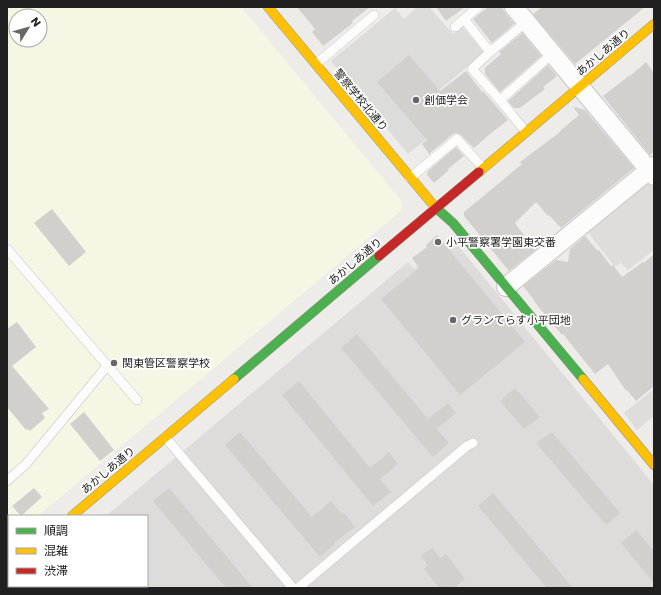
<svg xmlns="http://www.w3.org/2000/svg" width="661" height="595" viewBox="0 0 661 595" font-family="Poppins,'Noto Sans JP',sans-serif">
	<rect width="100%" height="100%" fill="#eeece8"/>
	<!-- residential -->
	<path fill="#dddcda" d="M 451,237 L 654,485 L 654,588 L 20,588 L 23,586 L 147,586 L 147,516 L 106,516 L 408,262 L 414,269 Z"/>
	<!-- education -->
	<path fill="#f6f6e5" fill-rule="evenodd" d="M 7,7 L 241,7 L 401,200 L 402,210 L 38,516 L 9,516 L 9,540 L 7,542 ZM 16,16 L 40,16 L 40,40 L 16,40 Z"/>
	<!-- religious -->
	<path fill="#dcdcda" d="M 417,7 L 429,7 L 453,34 L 462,26 L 484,53 L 439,90 L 458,113 L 408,154 L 331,61 L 395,8 L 404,19 Z"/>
	<!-- parking -->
	<path fill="#dedddc" d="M 649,179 L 654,186 L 654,250 L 628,270 L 621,263 L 615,267 L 587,231 Z
		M 654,389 L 654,416 L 637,430 L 624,413 Z"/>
	<!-- building -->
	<path fill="#d2d0cd" d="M 297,7 L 370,7 L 352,21 L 353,23 L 323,46 L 312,32 L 315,29 Z
		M 436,7 L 465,7 L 446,21 Z
		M 488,7 L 502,7 L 506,14 L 514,24 L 492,43 L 473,19 Z
		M 542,7 L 645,7 L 575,64 L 533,14 Z
		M 522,33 L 541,56 L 500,92 L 485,74 L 485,68 L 501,54 L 499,52 Z
		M 409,55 L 440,91 L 466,71 L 483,93 L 483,91 L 508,120 L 485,138 L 486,138 L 479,143 L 480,143 L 474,148 L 461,135 L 456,133 L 453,134 L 429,154 L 422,144 L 427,140 L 377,82 Z
		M 646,62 L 654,73 L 654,151 L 650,155 L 603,96 L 630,75 L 630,76 Z
		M 548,65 L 557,76 L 543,87 L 545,89 L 520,108 L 514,108 L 508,101 Z
		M 575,107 L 585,110 L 634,168 L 561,228 L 549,215 L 548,216 L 536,202 L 515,223 L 535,250 L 509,271 L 464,216 L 464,212 L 522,164 L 520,162 L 560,132 L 560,131 L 579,115 L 574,108 Z
		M 456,147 L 464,156 L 448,169 L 449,170 L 434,183 L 427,175 L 428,171 Z
		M 52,209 L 86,252 L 69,266 L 34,223 Z
		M 437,235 L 525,342 L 460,395 L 381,299 L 419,268 L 412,258 L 427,247 L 426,245 Z
		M 585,236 L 598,251 L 599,250 L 611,266 L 613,265 L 622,277 L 643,262 L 644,263 L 654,254 L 654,386 L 636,401 L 627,390 L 626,391 L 608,364 L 595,374 L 563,334 L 562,335 L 537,305 L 534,301 L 535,301 L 523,286 L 556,260 L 568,262 L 570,249 Z
		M 17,322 L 36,347 L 12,366 L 49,409 L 42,413 L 45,418 L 30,431 L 28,429 L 26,430 L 7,407 L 7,329 Z
		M 357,334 L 428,419 L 448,403 L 456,413 L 437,429 L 449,443 L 433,457 L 341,348 Z
		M 299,381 L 370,468 L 389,452 L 398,464 L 380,479 L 391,492 L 373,506 L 282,395 Z
		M 515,388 L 540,417 L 524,429 L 500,401 Z
		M 84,412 L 114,450 L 100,461 L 70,424 Z
		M 240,432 L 312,517 L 331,501 L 342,514 L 344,513 L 355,527 L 334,543 L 335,544 L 320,557 L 225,445 Z
		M 552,432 L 620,513 L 606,525 L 536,443 Z
		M 34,488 L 42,497 L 21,516 L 12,506 Z
		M 169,488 L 253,588 L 226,588 L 153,501 Z
		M 493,493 L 573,588 L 547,588 L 478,506 Z
		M 636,530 L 654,551 L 654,583 L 621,543 Z
		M 432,548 L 440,558 L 446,554 L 465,579 L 454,588 L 439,588 L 424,569 L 428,565 L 421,556 Z"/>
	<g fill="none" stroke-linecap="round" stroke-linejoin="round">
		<!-- lane casing -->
		<g stroke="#c7c6c4" stroke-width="10">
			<path id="lane" d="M 464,19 L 490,52
				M 526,22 L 490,52 L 472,69 L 500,100 L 526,132
				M 455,27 L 478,7
				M 316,64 L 374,15
				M 500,100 L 553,53
				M 410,178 L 457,139 L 483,168
				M 7,249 L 137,400
				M 165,437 L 293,588
				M 7,481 L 27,463 L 107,366
				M 298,588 L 467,446 L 473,443"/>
		</g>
		<!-- street casing -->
		<g stroke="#c7c6c4" stroke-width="20">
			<path id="street" d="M 514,7 L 654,176
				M 506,287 L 654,166"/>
		</g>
		<!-- fast casing -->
		<g stroke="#959781" stroke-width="10">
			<path id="fast" d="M 435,207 L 453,223 L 583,379
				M 234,379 L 379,256
				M 7,571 L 9,569"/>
		</g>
		<!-- slow casing -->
		<g stroke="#959781" stroke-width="10">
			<path id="slow" d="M 268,7 L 435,207
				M 479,172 L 654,24
				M 583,379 L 654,465
				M 72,516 L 234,379"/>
		</g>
		<!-- jam casing -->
		<g stroke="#959781" stroke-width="10">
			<path id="jam" d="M 379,256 L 479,172"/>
		</g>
		<!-- lane -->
		<use href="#lane" stroke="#fcfcfc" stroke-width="9"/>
		<!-- street -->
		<use href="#street" stroke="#fcfcfc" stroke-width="18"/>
		<!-- fast -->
		<use href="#fast" stroke="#4caf50" stroke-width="9"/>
		<!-- slow -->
		<use href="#slow" stroke="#ffc107" stroke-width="9"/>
		<!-- jam -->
		<use href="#jam" stroke="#c62828" stroke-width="9"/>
	</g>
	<!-- markers -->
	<g fill="#686766" stroke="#fff" stroke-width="1.5">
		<circle cx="416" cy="100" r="4"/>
		<circle cx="438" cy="242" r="4"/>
		<circle cx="453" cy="320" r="4"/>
		<circle cx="114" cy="363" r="4"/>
	</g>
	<g text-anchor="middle" stroke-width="3.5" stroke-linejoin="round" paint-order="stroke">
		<!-- street labels -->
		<g font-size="11" fill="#202020" stroke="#fff">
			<text transform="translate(603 52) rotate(-40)" y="4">あかしあ通り</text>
			<text transform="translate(361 100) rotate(50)" y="4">警察学校北通り</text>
			<text transform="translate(355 261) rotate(-40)" y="4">あかしあ通り</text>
			<text transform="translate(108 470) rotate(-40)" y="4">あかしあ通り</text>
		</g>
		<!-- poi labels -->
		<g font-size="11" fill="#202020" stroke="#fff" text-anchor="start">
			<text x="424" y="104">創価学会</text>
			<text x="446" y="246">小平警察署学園東交番</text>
			<text x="461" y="324">グランてらす小平団地</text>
			<text x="122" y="367">関東管区警察学校</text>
		</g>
	</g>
	<!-- border -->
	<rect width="661" height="595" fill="none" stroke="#202020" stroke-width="16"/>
	<!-- legend -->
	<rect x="8" y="515" width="140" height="72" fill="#ffffff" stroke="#a6a6a6"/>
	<rect x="16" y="528" width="20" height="6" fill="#4caf50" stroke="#a6a6a6"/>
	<text x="44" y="535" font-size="12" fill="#202020">順調</text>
	<rect x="16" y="548" width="20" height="6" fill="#ffc107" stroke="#a6a6a6"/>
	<text x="44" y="555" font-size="12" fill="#202020">混雑</text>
	<rect x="16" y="568" width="20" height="6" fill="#c62828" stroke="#a6a6a6"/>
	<text x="44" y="575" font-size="12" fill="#202020">渋滞</text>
	<!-- north arrow -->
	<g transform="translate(28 28) rotate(53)"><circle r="19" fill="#ffffff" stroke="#a6a6a6"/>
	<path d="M0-3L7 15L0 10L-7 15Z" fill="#686766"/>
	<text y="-6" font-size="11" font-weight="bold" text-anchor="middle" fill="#202020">N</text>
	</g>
</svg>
